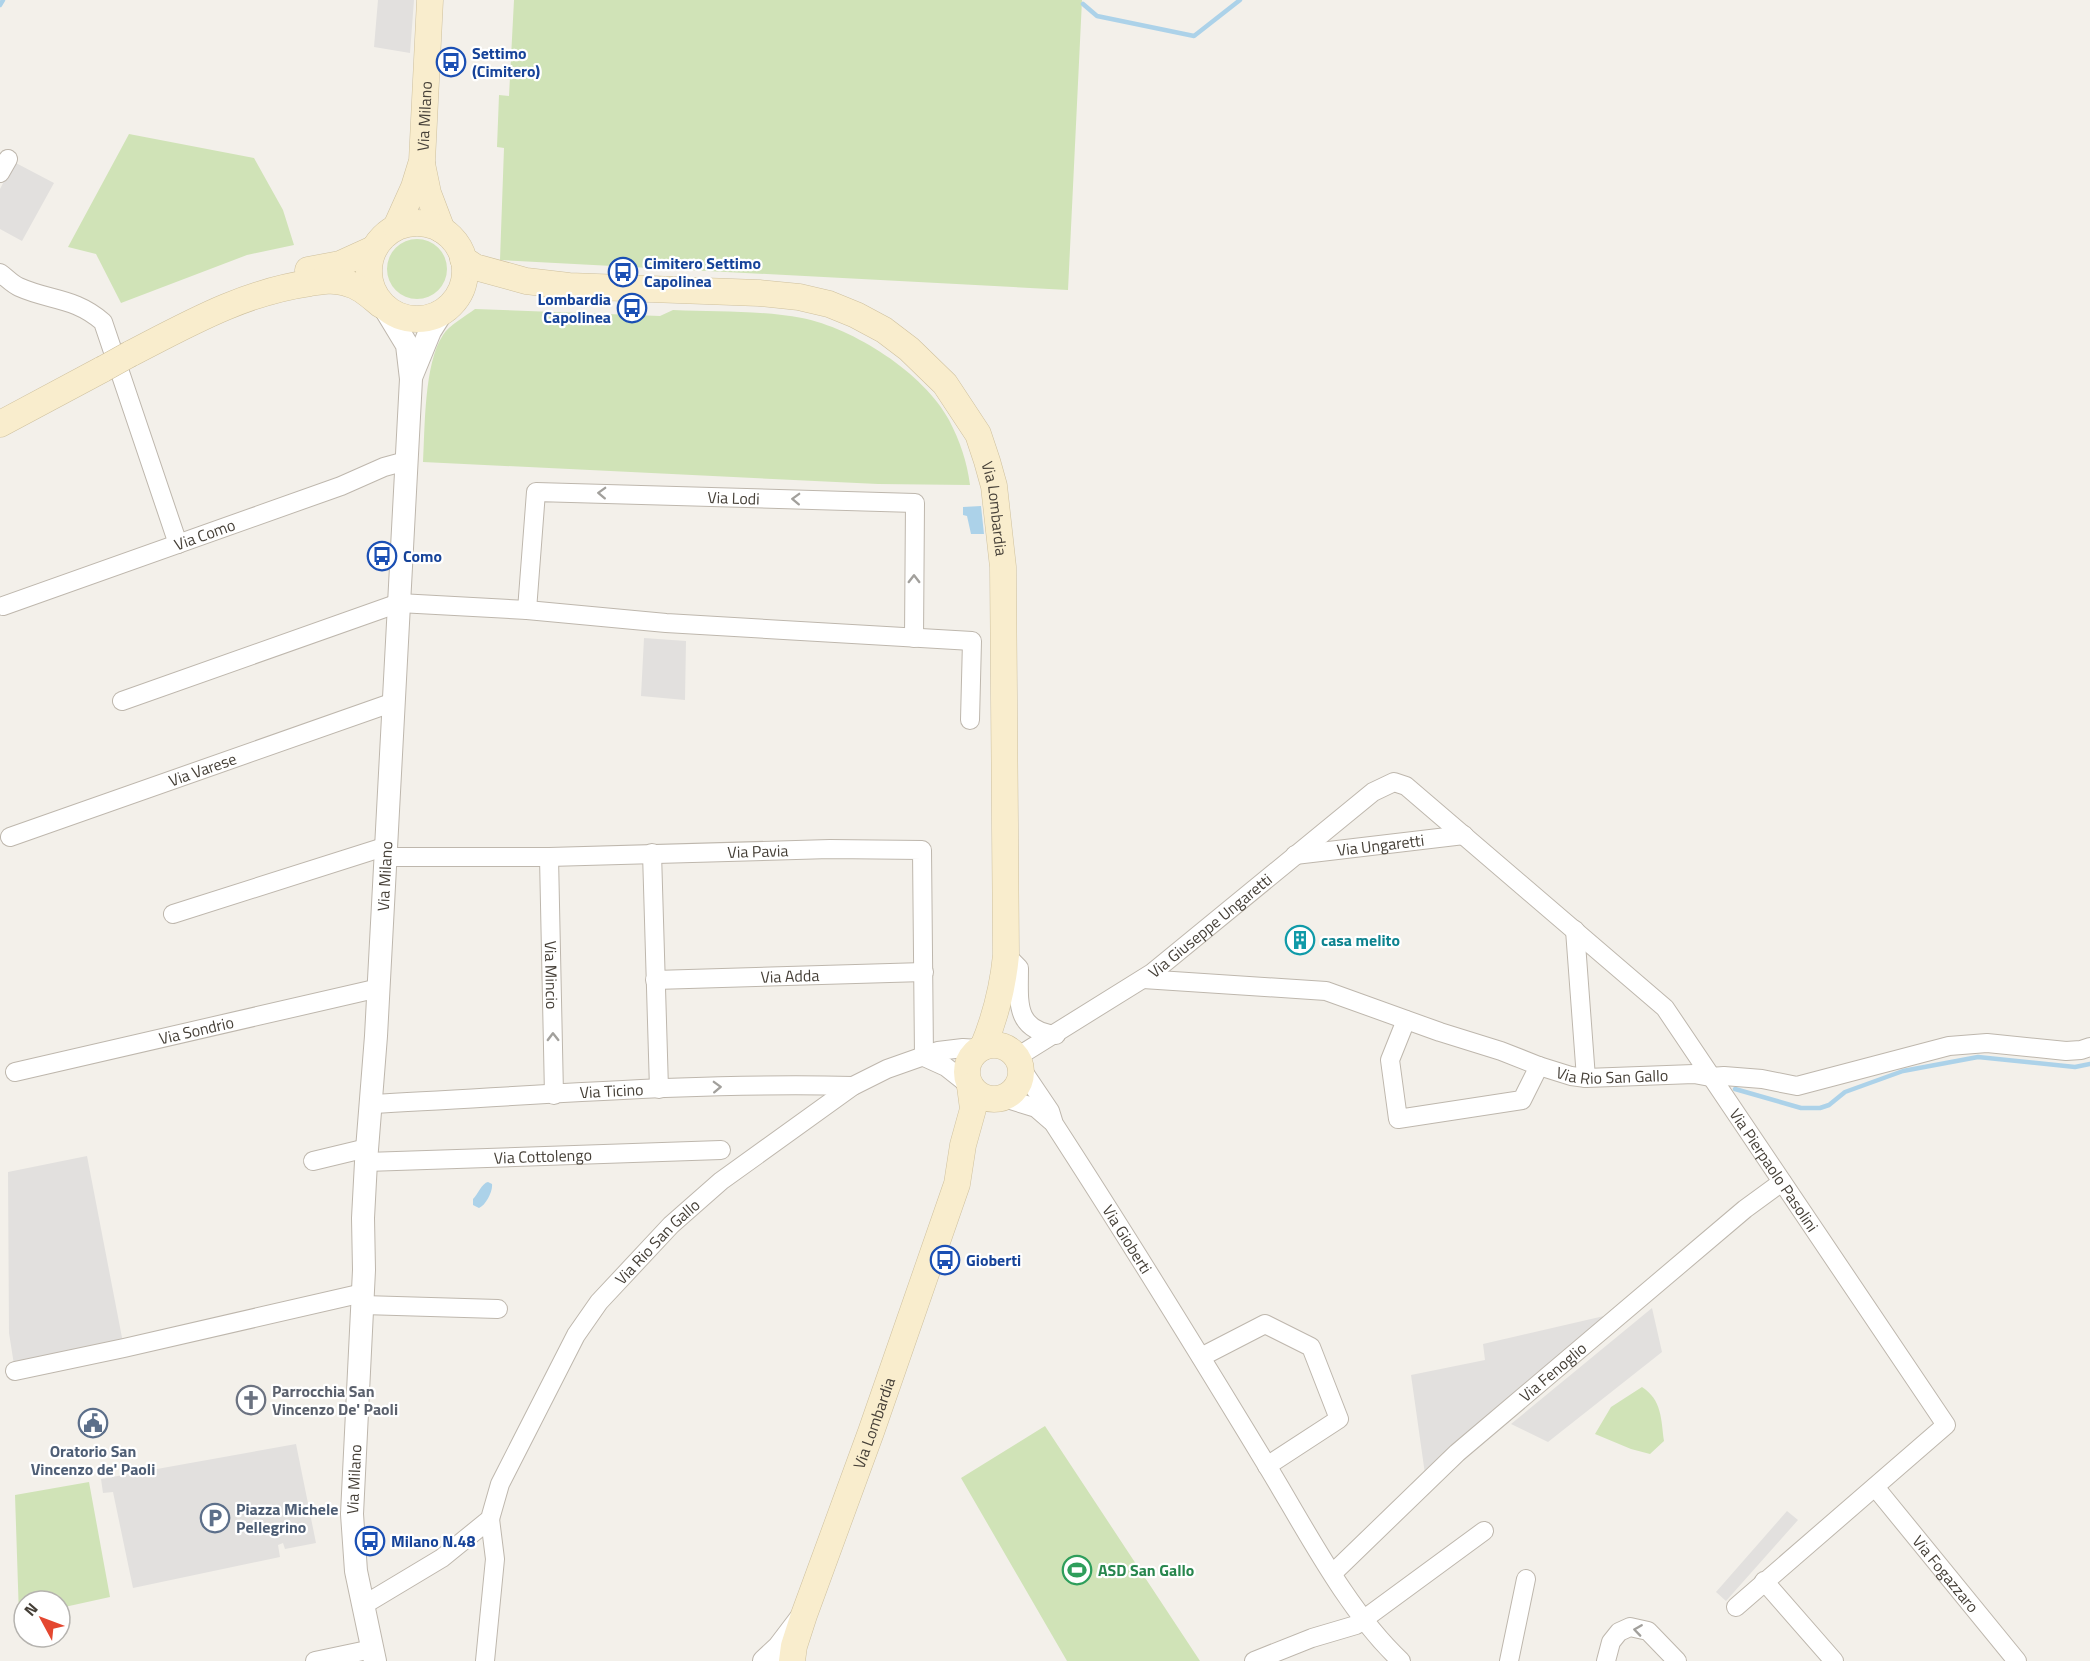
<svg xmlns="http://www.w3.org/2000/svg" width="2090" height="1661" viewBox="0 0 2090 1661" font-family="'Titillium Web',sans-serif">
	<rect width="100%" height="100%" fill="#f3f0ea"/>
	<!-- green -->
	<path fill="#d0e3b7" d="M 514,0 L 1082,0 L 1068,290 L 500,260 L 504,148 L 497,147 L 499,95 L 509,96 Z
		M 129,134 L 254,158 L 283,210 L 294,245 L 247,255 L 121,303 L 96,254 L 68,247 Z
		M387 269a30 30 0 1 1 60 0a30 30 0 1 1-60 0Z
		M 475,309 L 660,316 L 673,310 C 715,312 760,310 802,318 C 853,328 924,373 949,420 C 960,441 967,462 970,485 L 878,484 L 423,462 C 425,428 424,363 443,335 C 449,325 466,316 475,309 Z
		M 1642,1387 C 1662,1400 1661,1419 1664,1441 L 1650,1454 L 1631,1449 L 1595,1434 L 1611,1407 Z
		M 1045,1426 L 1200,1661 L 1067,1661 L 961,1478 Z
		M 89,1482 L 110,1597 L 60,1608 L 60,1601 L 24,1601 L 24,1615 L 19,1616 L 15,1495 Z"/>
	<!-- parking -->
	<path fill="#e2e0de" d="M 378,0 L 414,0 L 410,53 L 374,47 Z
		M 14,162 L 54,183 L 22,241 L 0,229 L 0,189 Z
		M 644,638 L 686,641 L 685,700 L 641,696 Z
		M 87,1156 L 124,1348 L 15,1371 L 9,1333 L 8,1172 Z
		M 1652,1308 L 1662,1352 L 1548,1442 L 1511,1424 Z
		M 1604,1316 L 1425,1474 L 1411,1375 L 1485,1360 L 1483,1344 Z
		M 296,1444 L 316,1543 L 285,1549 L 283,1543 L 278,1545 L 280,1557 L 133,1588 L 113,1492 L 103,1493 L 101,1479 Z
		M 1787,1511 L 1798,1520 L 1726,1601 L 1716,1592 Z"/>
	<!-- water -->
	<path fill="#acd2e9" d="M 981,506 L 984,534 L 971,534 L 967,516 L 963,515 L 963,507 Z
		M 488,1182 L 492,1184 C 493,1191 486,1205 479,1208 L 473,1205 L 473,1199 C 478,1194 482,1183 488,1182 Z"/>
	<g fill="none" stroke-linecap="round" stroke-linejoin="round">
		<!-- stream -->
		<path stroke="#acd2e9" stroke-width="4.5" d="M 1083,4 L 1097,16 L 1194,36 L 1240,0
			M 0,5 L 3,0
			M 1735,1089 L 1801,1108 L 1820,1108 L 1829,1105 L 1845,1092 L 1903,1071 L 1978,1057 L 2075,1067 L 2090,1064"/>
		<!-- minor casing -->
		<g stroke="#beb7ad" stroke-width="20">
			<g id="minor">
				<path d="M 0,173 L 8,159"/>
				<path d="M 0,273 C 6,277 12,284 19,287 C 50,301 74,297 103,322 L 178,544"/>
				<path id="s1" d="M 3,606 L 341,486 L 384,467 L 406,461"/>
				<path id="s2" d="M 527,610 L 536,492 L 915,503 L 914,638"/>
				<path d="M 122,701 L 399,603 L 527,610 L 666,623 L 972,641 L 970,720"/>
				<path id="s3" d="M 10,837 L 394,702"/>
				<path d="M 652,853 L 659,1089"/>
				<path id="s4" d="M 1295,855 L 1464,835"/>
				<path id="s5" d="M 386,857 L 549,857 L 830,849 L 922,850 L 924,1057"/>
				<path id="s6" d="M 549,857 L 554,1095"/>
				<path d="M 173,914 L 387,846"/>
				<path d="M 1575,930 L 1586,1078"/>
				<path d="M 1006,955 L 1019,968 C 1019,1002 1014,1030 1056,1035"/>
				<path id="s7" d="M 1143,979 L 1326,991 L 1440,1032 L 1501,1051 L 1539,1066 L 1571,1076 L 1586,1078 L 1694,1074 L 1710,1077 L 1724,1076 L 1762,1079 L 1797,1086 L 1949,1046 L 1987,1043 L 2066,1051 L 2081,1050 L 2090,1047"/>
				<path id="s8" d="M 655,980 L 924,972"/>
				<path d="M 1406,1020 L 1390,1060 L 1398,1119 L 1522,1100 L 1539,1066"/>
				<path d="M 924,1057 L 946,1067 L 970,1086"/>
				<path id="s9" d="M 1017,1057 L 1152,973 L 1373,792 L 1394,782 L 1406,786 L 1665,1008 L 1946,1425 L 1736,1607"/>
				<path id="s10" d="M 1021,1068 L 1050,1111 L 1054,1124 C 1126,1235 1195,1347 1263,1459 C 1303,1524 1346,1610 1401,1661"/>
				<path id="s11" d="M 15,1072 L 379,988"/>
				<path d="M 1004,1098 L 1036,1108 L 1051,1121"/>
				<path id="s12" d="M 372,1104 C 532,1096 693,1082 853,1086"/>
				<path d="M 313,1161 L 367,1148"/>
				<path id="s13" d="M 366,1162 L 721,1150"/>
				<path d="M 363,1305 L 498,1309"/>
				<path d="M 1201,1357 L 1265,1324 L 1311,1347 L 1339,1419 L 1267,1466"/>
				<path d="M 15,1371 L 124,1348 L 363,1293"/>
				<path id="s14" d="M 1875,1487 L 2017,1661"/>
				<path id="s15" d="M 1333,1573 L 1457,1453 L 1745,1209 L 1782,1182"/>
				<path d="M 1764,1581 L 1834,1661"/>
				<path id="s16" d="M 362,1606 L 442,1558 L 490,1519 L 500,1484 L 576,1335 L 599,1302 L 671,1225 L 721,1181 L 853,1086 L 887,1069 L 938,1051 L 963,1048 L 979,1049"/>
				<path d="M 315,1661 L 372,1649"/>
				<path d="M 485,1661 L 495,1559 L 490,1519"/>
				<path d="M 1254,1661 L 1312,1638 L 1356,1625 L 1484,1531"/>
				<path d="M 1509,1661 L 1526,1579"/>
				<path d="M 1606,1661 L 1611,1642 L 1619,1632 L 1630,1627 L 1648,1631 L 1677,1661"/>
			</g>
		</g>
		<!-- tertiary casing -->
		<g stroke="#beb7ad" stroke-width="24">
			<g id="tertiary">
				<path d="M 412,375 L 430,331 L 442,312"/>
				<path id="s17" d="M 375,1661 L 356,1571 L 352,1514 L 364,1270 L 363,1218 L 366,1162 L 376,1036 L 411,379 L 407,345 L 384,307"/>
				<path d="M 764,1661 L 779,1647 L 801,1618"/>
			</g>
		</g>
		<!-- secondary casing -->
		<g stroke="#cec09e" stroke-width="27">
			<g id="secondary">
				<path d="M 422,164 L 428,193 L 442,230"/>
				<circle cx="417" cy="271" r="48"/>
				<path id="s18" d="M 396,227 L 414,187 L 422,161 L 430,0"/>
				<path id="s19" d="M 463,259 L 475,267 L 526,281 L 569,286 L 759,293 L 799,297 L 829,304 L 856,315 L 884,330 L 909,349 L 945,384 L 978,434 L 987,461 L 994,486 L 1003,567 L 1006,955 C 1003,986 995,1018 983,1047"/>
				<path d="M 308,270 L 340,264 L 373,249"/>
				<path d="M 130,354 C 188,324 244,292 310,283 C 322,281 334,279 346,283 C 360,286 370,296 381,305"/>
				<path d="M 0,424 L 103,369"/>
				<circle cx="994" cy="1072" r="27"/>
				<path id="s20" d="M 792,1661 L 794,1646 L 804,1615 L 871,1432 L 957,1184 L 963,1145 L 973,1109 L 970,1086"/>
			</g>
		</g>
		<!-- minor -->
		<use href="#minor" stroke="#fff" stroke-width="18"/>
		<!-- tertiary -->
		<use href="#tertiary" stroke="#fff" stroke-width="22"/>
		<!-- secondary -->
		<use href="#secondary" stroke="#f9edcd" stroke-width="26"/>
		<!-- secondary-bridge casing -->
		<g stroke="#cec09e" stroke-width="27" stroke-linecap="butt">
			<path id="secondary-bridge" d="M 103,369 L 130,354"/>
		</g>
		<!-- secondary-bridge -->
		<use href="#secondary-bridge" stroke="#f9edcd" stroke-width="26"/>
	</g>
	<!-- one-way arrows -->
	<defs><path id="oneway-chevron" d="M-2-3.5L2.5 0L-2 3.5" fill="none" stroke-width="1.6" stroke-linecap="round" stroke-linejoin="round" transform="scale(1.5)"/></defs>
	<g stroke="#a2a09c">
		<use href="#oneway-chevron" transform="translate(602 493) rotate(-178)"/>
		<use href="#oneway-chevron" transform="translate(796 499) rotate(-178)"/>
		<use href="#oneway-chevron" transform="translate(914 579) rotate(-90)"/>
		<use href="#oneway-chevron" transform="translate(553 1037) rotate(-91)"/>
		<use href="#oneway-chevron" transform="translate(717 1087) rotate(-2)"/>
		<use href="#oneway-chevron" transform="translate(1638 1630) rotate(-172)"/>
	</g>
	<!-- icons -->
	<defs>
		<g id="bus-ring" transform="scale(1.5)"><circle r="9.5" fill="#fff" stroke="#1a4fb4" stroke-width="1.5"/><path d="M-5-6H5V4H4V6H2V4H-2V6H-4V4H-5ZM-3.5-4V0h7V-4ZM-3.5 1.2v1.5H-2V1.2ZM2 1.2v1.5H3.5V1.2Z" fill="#1a4fb4"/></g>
		<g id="building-ring" transform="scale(1.5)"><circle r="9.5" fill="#fff" stroke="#0f9aa8" stroke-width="1.5"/><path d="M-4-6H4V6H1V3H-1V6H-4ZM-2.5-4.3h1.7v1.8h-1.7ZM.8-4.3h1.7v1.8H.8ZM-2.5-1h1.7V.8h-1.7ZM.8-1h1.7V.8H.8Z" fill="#0f9aa8"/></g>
		<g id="church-ring" transform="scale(1.5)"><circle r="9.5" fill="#fff" stroke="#6b7280" stroke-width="1.5"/><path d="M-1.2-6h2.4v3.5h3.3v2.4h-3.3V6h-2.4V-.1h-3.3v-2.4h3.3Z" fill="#6b7280"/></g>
		<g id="civic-ring" transform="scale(1.5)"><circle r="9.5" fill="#fff" stroke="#5c6f8a" stroke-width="1.5"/><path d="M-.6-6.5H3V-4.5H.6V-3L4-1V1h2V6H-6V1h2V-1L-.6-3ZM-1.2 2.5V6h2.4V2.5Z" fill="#5c6f8a"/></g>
		<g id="parking-ring" transform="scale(1.5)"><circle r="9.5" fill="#fff" stroke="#5c6f8a" stroke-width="1.5"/><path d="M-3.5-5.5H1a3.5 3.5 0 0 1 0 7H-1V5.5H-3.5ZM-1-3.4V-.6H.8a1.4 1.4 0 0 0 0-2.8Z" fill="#5c6f8a"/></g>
		<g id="stadium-ring" transform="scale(1.5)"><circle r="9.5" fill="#fff" stroke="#2e9e5b" stroke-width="1.5"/><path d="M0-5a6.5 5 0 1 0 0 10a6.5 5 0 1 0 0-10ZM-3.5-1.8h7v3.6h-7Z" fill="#2e9e5b"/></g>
	</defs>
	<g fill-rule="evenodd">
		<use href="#bus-ring" x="451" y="62"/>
		<use href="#bus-ring" x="623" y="272"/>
		<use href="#bus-ring" x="632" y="308"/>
		<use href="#bus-ring" x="382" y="556"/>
		<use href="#building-ring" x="1300" y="940"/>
		<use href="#bus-ring" x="945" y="1260"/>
		<use href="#church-ring" x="251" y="1400"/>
		<use href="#civic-ring" x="93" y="1423"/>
		<use href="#parking-ring" x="215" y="1518"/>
		<use href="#bus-ring" x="370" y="1541"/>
		<use href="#stadium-ring" x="1077" y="1570"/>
	</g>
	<g text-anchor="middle" stroke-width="4.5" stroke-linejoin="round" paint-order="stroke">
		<!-- transit labels -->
		<g font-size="16" font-weight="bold" fill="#164399" stroke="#fff" text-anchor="start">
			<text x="472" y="59">Settimo<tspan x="472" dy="18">(Cimitero)</tspan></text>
			<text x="644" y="269">Cimitero Settimo<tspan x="644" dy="18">Capolinea</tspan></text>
			<text x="611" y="305" text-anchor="end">Lombardia<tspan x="611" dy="18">Capolinea</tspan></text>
			<text x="403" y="562">Como</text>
			<text x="966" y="1266">Gioberti</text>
			<text x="391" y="1547">Milano N.48</text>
		</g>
		<!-- street labels -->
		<g font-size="16" fill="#464038" stroke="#fff">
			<text dy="6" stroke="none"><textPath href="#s18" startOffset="116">Via Milano</textPath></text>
			<text dy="6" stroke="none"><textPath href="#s2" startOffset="316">Via Lodi</textPath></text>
			<text dy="6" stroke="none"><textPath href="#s19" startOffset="651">Via Lombardia</textPath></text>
			<text dy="6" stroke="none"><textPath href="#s1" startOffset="214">Via Como</textPath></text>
			<text dy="6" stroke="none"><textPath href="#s3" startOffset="204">Via Varese</textPath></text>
			<text dy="6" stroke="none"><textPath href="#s4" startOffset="86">Via Ungaretti</textPath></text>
			<text dy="6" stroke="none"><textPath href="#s5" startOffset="372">Via Pavia</textPath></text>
			<text dy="6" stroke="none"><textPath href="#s17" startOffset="788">Via Milano</textPath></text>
			<text dy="6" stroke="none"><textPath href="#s9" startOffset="234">Via Giuseppe Ungaretti</textPath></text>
			<text dy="6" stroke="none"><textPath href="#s6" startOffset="118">Via Mincio</textPath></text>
			<text dy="6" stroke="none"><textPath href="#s8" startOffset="135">Via Adda</textPath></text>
			<text dy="6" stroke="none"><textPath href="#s11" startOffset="186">Via Sondrio</textPath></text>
			<text dy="6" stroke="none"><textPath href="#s7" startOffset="484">Via Rio San Gallo</textPath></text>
			<text dy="6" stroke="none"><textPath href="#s12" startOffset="240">Via Ticino</textPath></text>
			<text dy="6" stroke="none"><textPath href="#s13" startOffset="177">Via Cottolengo</textPath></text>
			<text dy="6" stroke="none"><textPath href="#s9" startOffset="1017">Via Pierpaolo Pasolini</textPath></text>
			<text dy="6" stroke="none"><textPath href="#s10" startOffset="202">Via Gioberti</textPath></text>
			<text dy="6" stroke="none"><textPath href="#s16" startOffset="483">Via Rio San Gallo</textPath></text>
			<text dy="6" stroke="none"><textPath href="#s15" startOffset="298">Via Fenoglio</textPath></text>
			<text dy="6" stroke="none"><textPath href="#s20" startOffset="252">Via Lombardia</textPath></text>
			<text dy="6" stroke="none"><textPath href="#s17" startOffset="184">Via Milano</textPath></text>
			<text dy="6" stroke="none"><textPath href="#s14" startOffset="112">Via Fogazzaro</textPath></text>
		</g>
		<!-- culture labels -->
		<g font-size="16" font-weight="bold" fill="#0d838f" stroke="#fff" text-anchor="start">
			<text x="1321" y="946">casa melito</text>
		</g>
		<!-- worship labels -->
		<g font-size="16" font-weight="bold" fill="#5b616d" stroke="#fff" text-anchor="start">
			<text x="272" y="1397">Parrocchia San<tspan x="272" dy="18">Vincenzo De' Paoli</tspan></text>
		</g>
		<!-- service labels -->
		<g font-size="16" font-weight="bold" fill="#4e5e75" stroke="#fff">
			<text x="93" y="1457">Oratorio San<tspan x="93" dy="18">Vincenzo de' Paoli</tspan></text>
			<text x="236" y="1515" text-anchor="start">Piazza Michele<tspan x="236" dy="18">Pellegrino</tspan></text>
		</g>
		<!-- leisure labels -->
		<g font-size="16" font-weight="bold" fill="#27864d" stroke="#fff" text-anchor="start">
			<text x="1098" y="1576">ASD San Gallo</text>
		</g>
	</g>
	<!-- north arrow -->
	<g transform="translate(42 1619) rotate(311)"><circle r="28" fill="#ffffff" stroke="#b5b3af" stroke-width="1.5"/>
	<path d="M0-4.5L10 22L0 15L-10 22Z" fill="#e44730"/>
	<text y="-9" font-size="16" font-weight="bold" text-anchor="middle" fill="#464038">N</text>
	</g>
</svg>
